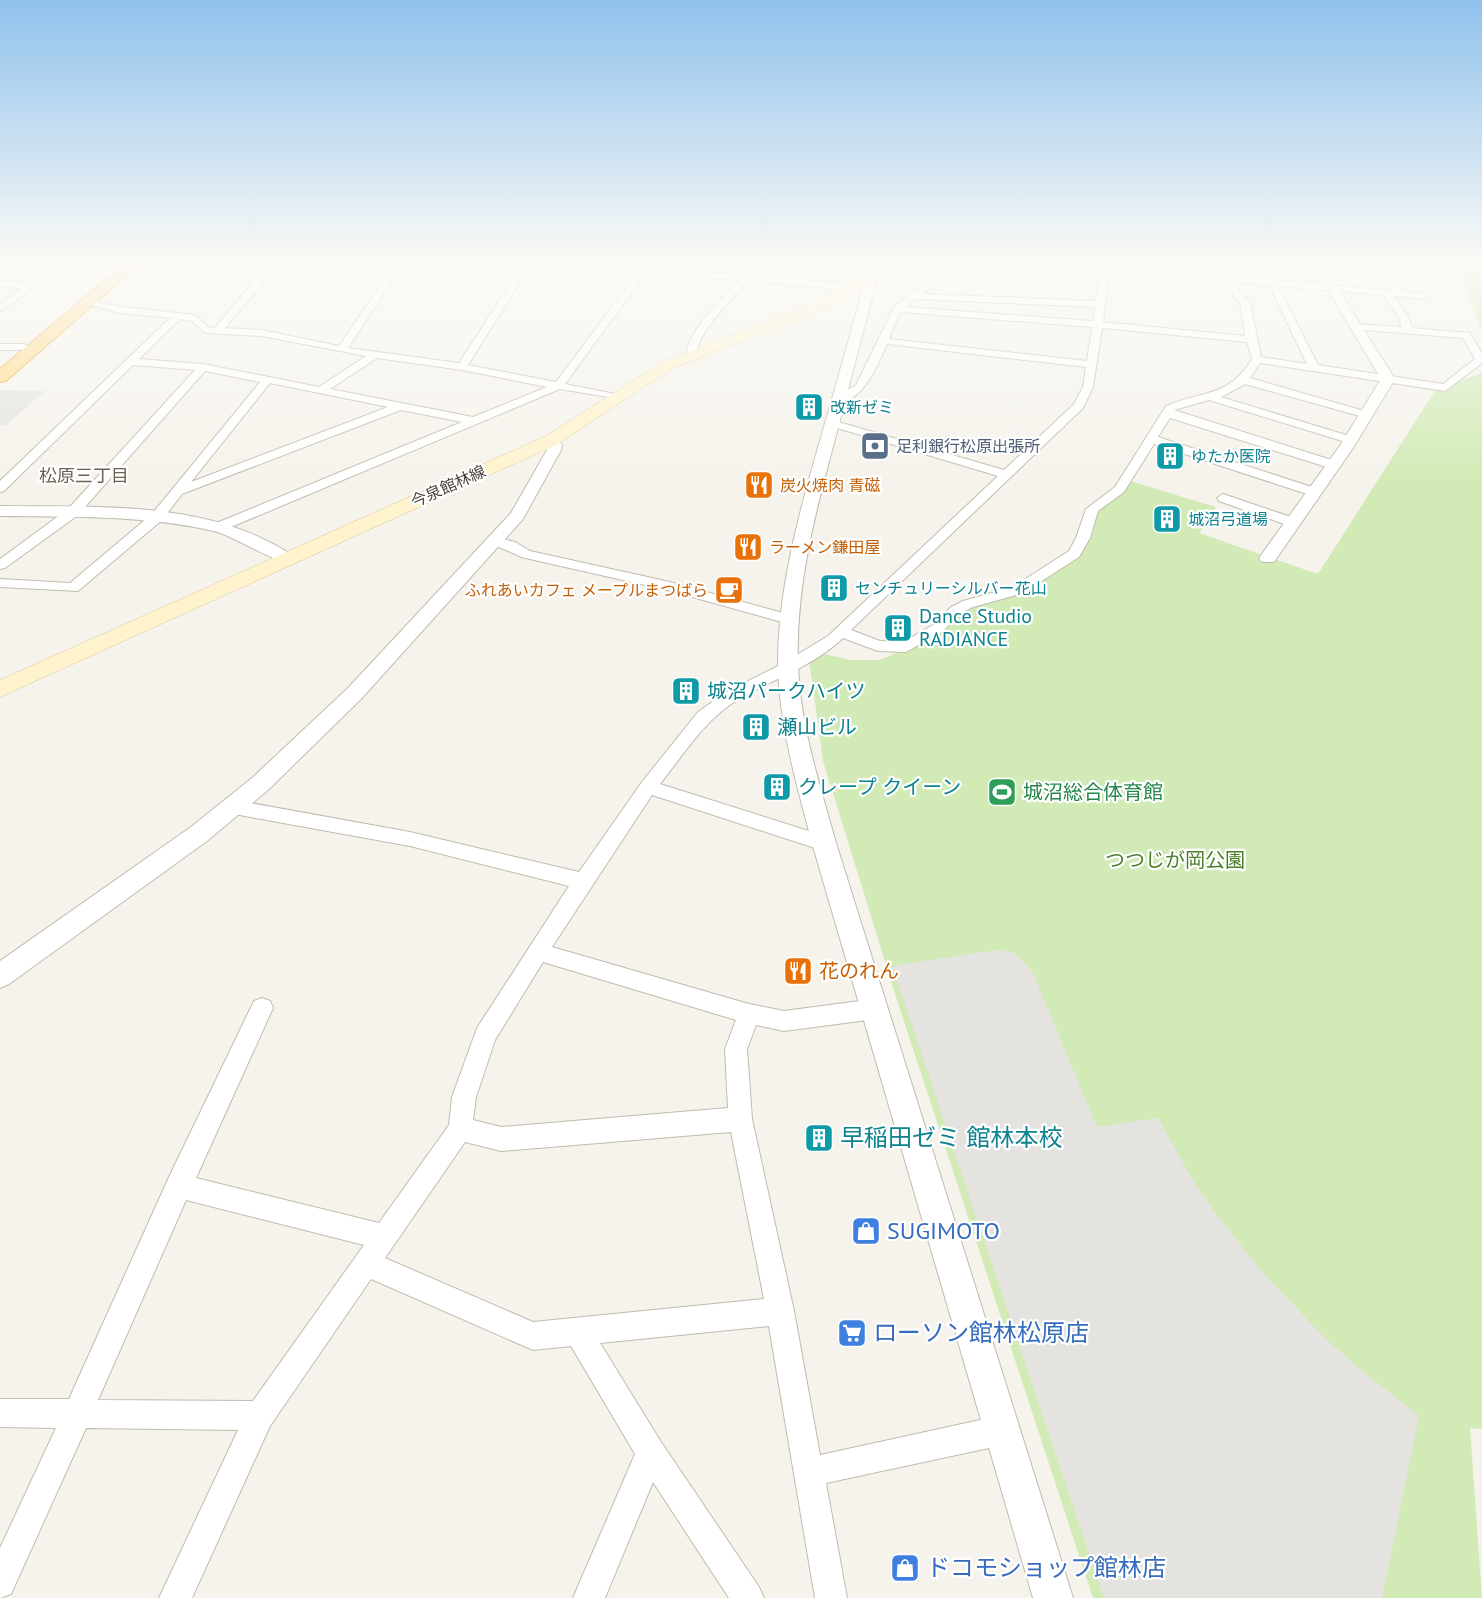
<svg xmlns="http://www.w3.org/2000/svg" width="1482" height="1598" viewBox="0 0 1482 1598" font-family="'PT Sans','Noto Sans JP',sans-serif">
	<rect width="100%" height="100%" fill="#f6f3ec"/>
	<!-- green -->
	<path fill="#d2eab5" d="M 1463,264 L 1482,274 L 1482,332 L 1464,284 L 1447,266 Z
		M 1482,373 L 1482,1429 L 1470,1428 L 1482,1598 L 1093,1598 L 896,997 L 823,761 L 809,659 L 824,654 L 851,660 L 879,660 L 933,638 L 962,614 L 978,606 L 1021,593 L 1079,556 L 1098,511 L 1124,491 L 1130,481 L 1216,507 L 1199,533 L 1318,574 L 1436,389 Z"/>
	<!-- parking -->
	<path fill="#e5e3e0" d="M 0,390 L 45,391 L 6,425 L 0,425 Z
		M 996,950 L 1013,952 L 1032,971 L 1097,1127 L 1158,1118 L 1192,1179 L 1213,1210 L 1264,1274 L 1326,1339 L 1362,1371 L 1419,1416 L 1382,1598 L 1104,1598 L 892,966 Z"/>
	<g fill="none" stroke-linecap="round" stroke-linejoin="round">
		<!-- minor casing -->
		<g stroke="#c2bbae" stroke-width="2">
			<path id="minor" d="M 80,260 L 109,260 L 0,276 L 0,270 Z
				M 271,260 L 406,260 L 523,264 L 525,260 L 534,260 L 532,264 L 642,267 L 647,260 L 653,260 L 650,268 L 744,275 L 757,260 L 766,260 L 753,276 L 853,284 L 857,287 L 853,290 L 748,281 C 730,303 701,326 696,355 L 691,358 L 686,355 C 691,326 720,302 739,280 L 646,273 L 565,384 L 620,395 L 620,399 L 560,389 L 224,530 L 214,530 L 212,527 L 214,524 L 462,422 L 401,410 L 182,494 L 162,520 L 78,591 L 0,587 L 0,579 L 70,583 L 152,514 L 260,382 L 205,371 L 78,515 L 5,568 L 0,569 L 0,559 L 68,509 L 195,370 L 133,365 L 4,491 L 0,492 L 0,481 L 170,318 L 121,313 L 86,304 L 86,300 L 121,307 L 195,315 L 208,327 L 215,328 ZM 280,263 L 394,266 L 339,346 L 262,330 L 225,328 ZM 402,266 L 520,269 L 459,363 L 348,348 ZM 528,269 L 638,272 L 556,382 L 468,365 ZM 180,319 L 192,321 L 205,333 L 262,336 L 366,356 L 319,387 L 203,364 L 139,359 ZM 377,358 L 462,370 L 547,387 L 473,417 L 330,389 ZM 270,383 L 388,407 L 191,482 Z
				M 947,260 L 955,260 L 953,270 L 923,294 L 1096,301 L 1102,260 L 1110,260 L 1110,266 L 1210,269 L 1202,260 L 1211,260 L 1226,276 L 1394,291 L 1378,274 L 1382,271 L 1406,292 L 1424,293 L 1429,296 L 1424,299 L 1393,296 L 1407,314 L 1412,328 L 1470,333 L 1482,354 L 1482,363 L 1445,391 L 1260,363 L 1250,378 L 1371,413 L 1373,415 L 1367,418 L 1245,384 L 1221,397 L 1356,438 L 1358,440 L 1352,444 L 1209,400 L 1174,410 L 1338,462 L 1340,465 L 1334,469 L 1330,468 L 1170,418 L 1158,437 L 1318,489 L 1320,492 L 1314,496 L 1310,495 L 1154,444 L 1124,492 L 1098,511 L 1090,538 L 1079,557 L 1023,593 L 973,607 L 961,613 L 943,631 L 906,652 L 878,651 L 843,638 C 814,666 773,679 739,699 C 705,719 684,754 660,784 L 831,838 L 833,843 L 831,848 L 824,851 L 652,795 L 552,947 L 749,1004 L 784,1011 L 875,999 L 883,1002 L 886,1009 L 883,1016 L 875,1019 L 784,1031 L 756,1025 L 747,1049 L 752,1119 L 794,1311 L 820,1455 L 1003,1415 L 1013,1420 L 1018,1430 L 1013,1440 L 1003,1445 L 826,1483 L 847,1598 L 815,1598 L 769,1326 L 600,1343 L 661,1442 L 759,1587 L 764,1598 L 729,1598 L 653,1482 L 605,1598 L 573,1598 L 635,1454 L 571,1346 L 533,1350 L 371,1279 L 270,1426 L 192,1598 L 159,1598 L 238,1430 L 86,1428 L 11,1594 L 0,1598 L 0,1548 L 56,1428 L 0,1427 L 0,1399 L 69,1399 L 169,1177 L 254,1001 L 262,998 L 270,1001 L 273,1008 L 196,1178 L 379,1223 L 449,1125 L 452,1097 L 477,1028 L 569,886 L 410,846 L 234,814 L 228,812 L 225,807 L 228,802 L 234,800 L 410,832 L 579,872 L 642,782 L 698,712 L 726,692 L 782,664 L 828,636 L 998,476 L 827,425 L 827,421 L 835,421 L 1004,470 L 1074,404 L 1083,387 L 1086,367 L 887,344 C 878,364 862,406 835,401 L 835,397 L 856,385 L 894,307 L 946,267 ZM 1109,271 L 1215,274 L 1240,303 L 1245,336 L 1103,322 ZM 1232,282 L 1269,285 L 1307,364 L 1261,357 L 1250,302 ZM 1278,286 L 1383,295 L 1397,314 L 1402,327 L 1355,324 L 1350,327 L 1352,329 L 1463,338 L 1475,359 L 1443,384 L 1318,365 ZM 916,299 L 1095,307 L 1093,321 L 906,307 ZM 900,312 L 1092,327 L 1087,361 L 889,339 ZM 1102,328 L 1247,342 L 1252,359 C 1228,398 1204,390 1166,406 L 1115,487 L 1086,509 L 1076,538 L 1069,551 L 1013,587 L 963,601 L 951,607 L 933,625 L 903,642 L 880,641 L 851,630 L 1083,408 L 1093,387 ZM 543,962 L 736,1020 L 725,1049 L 728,1108 L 501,1127 L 473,1120 L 476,1097 L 495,1040 ZM 731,1132 L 764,1299 L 533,1322 L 385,1258 L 465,1142 L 501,1151 ZM 186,1200 L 364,1245 L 253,1401 L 98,1400 Z
				M 3,281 L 31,284 L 35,287 L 0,311 L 0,304 L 22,289 L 0,286 L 0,282 Z
				M 0,344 L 24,344 L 29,347 L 24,350 L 0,350 Z
				M 1223,494 L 1297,519 L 1299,522 L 1292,526 L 1287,525 L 1219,501 L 1217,498 Z
				M 496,537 L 515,542 L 530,551 L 670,582 L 794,616 L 796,619 L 789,624 L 667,590 L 521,557 C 511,551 497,548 489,541 Z"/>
		</g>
		<!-- tertiary casing -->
		<g stroke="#c2bbae" stroke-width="2">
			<path id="tertiary" d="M 890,260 L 903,260 L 877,279 C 864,328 851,378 838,428 C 817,506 795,584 798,665 C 800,726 820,785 836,843 L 1073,1598 L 1033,1598 L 812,843 C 797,785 779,725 778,665 C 778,584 801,507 823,430 C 838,379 852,328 866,277 Z
				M 1295,260 L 1307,260 L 1336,286 L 1395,379 L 1353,448 L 1274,562 L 1262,562 L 1259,558 L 1339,447 L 1381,379 L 1328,290 Z
				M 552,436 L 557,437 L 562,445 L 561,450 L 523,519 L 362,698 L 268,790 L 207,841 L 9,984 L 0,988 L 0,961 L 191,827 L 252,778 L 348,688 L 511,513 L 547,450 L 548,445 L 545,440 Z
				M 0,506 C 86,507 195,501 273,544 C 280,548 290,552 296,559 L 293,563 C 280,566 234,536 214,531 C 145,515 71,517 0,516 Z"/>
		</g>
		<!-- secondary casing -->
		<g stroke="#d6c79b" stroke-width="1">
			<path id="secondary" d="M 870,260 L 882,260 L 876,280 L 800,319 L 671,369 L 558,444 L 0,697 L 0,680 L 546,436 L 661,363 L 790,313 L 866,275 Z"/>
		</g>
		<!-- trunk casing -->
		<g stroke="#e0a43c" stroke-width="2">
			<path id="trunk" d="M 129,260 L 144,260 L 6,381 L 0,382 L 0,369 Z"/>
		</g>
		<!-- minor -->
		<use href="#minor" fill="#fff" fill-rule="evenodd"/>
		<!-- tertiary -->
		<use href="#tertiary" fill="#fff" fill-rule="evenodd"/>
		<!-- secondary -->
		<use href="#secondary" fill="#fff3cd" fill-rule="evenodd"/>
		<!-- trunk -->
		<use href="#trunk" fill="#ffd985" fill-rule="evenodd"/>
	</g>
	<!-- sky -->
	<linearGradient id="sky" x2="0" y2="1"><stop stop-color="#8fc1ec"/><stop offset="0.54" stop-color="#fbfaf6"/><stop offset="1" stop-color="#fbfaf6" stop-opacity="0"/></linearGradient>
	<rect width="1482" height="484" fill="url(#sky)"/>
	<!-- icons -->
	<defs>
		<g id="building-square" transform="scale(1.5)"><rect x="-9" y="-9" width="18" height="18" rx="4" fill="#0f9aa8" stroke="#fff"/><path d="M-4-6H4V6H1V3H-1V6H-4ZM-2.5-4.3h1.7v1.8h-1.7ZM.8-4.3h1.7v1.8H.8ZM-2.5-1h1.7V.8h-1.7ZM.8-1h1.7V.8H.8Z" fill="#fff"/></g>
		<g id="bank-square" transform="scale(1.5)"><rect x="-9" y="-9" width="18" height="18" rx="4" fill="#5c6f8a" stroke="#fff"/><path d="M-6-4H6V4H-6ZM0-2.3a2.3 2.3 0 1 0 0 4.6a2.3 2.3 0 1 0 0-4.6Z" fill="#fff"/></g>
		<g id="restaurant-square" transform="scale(1.5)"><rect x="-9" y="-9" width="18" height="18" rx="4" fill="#e8710a" stroke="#fff"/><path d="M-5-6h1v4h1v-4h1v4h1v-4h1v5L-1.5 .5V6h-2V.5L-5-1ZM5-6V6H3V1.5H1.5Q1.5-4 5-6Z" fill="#fff"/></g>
		<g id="cafe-square" transform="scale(1.5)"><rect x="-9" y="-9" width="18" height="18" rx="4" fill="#e8710a" stroke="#fff"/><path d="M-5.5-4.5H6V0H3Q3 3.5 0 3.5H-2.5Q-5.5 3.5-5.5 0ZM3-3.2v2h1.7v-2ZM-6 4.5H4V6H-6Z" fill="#fff"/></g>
		<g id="stadium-square" transform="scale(1.5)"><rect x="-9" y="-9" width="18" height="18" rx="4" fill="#2e9e5b" stroke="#fff"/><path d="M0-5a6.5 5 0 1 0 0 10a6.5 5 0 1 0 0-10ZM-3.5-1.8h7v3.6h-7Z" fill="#fff"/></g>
		<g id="shop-square" transform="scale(1.5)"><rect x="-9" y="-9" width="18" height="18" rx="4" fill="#3f7fe0" stroke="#fff"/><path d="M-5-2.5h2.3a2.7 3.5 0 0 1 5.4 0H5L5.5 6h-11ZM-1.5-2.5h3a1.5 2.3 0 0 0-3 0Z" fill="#fff"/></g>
		<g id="supermarket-square" transform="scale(1.5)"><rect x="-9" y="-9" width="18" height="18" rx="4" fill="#3f7fe0" stroke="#fff"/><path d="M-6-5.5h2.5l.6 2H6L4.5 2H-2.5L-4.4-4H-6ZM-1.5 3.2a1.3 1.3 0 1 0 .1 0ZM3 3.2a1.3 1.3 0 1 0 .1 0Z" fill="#fff"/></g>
	</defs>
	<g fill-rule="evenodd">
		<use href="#building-square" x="809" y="407"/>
		<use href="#bank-square" x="875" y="446"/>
		<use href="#building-square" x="1170" y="456"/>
		<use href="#restaurant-square" x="759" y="485"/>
		<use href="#building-square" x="1167" y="519"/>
		<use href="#restaurant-square" x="748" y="547"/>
		<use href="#building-square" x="834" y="588"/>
		<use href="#cafe-square" x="729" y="590"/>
		<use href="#building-square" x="898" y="628"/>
		<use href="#building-square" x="686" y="691"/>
		<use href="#building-square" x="756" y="727"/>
		<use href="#building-square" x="777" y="787"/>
		<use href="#stadium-square" x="1002" y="792"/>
		<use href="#restaurant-square" x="798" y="971"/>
		<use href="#building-square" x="819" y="1138"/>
		<use href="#shop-square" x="866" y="1231"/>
		<use href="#supermarket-square" x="852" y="1333"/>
		<use href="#shop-square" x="905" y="1568"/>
	</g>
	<g text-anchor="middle" stroke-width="4.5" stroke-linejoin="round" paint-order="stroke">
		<!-- far-culture labels -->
		<g font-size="16" fill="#0d838f" stroke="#fff" text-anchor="start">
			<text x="830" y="413">改新ゼミ</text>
			<text x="1191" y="462">ゆたか医院</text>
			<text x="1188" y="525">城沼弓道場</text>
			<text x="855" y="594">センチュリーシルバー花山</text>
		</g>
		<!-- far-service labels -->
		<g font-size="16" fill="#4e5e75" stroke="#fff" text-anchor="start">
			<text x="896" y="452">足利銀行松原出張所</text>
		</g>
		<!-- far-food labels -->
		<g font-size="16" fill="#c56008" stroke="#fff" text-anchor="start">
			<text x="780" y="491">炭火焼肉 青磁</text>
			<text x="769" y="553">ラーメン鎌田屋</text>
			<text x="708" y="596" text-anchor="end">ふれあいカフェ メープルまつばら</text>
		</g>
		<!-- far-street labels -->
		<g font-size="16" fill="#4b4439" stroke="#fff">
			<text transform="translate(448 486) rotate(-24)" y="6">今泉館林線</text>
		</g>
		<!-- far-neighbourhood labels -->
		<g font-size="18" fill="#6e6250" stroke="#fff">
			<text x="84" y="482">松原三丁目</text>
		</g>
		<!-- culture labels -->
		<g font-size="20" fill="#0d838f" stroke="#fff" text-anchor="start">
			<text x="919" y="623">Dance Studio<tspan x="919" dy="23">RADIANCE</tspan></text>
			<text x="707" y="698">城沼パークハイツ</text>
			<text x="777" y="734">瀬山ビル</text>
			<text x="798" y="794">クレープ クイーン</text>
		</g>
		<!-- leisure labels -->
		<g font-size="20" fill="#27864d" stroke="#fff" text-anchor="start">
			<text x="1023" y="799">城沼総合体育館</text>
		</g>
		<!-- park labels -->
		<g font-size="20" fill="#4a7f2a" stroke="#fff">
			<text x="1175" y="867">つつじが岡公園</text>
		</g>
		<!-- food labels -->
		<g font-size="20" fill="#c56008" stroke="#fff" text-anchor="start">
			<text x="819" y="978">花のれん</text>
		</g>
		<!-- near-culture labels -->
		<g font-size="24" fill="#0d838f" stroke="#fff" text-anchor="start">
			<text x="840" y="1146">早稲田ゼミ 館林本校</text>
		</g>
		<!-- near-shop labels -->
		<g font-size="24" fill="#366cbe" stroke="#fff" text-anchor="start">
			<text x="887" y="1239">SUGIMOTO</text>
			<text x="873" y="1341">ローソン館林松原店</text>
			<text x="926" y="1576">ドコモショップ館林店</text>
		</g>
	</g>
</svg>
